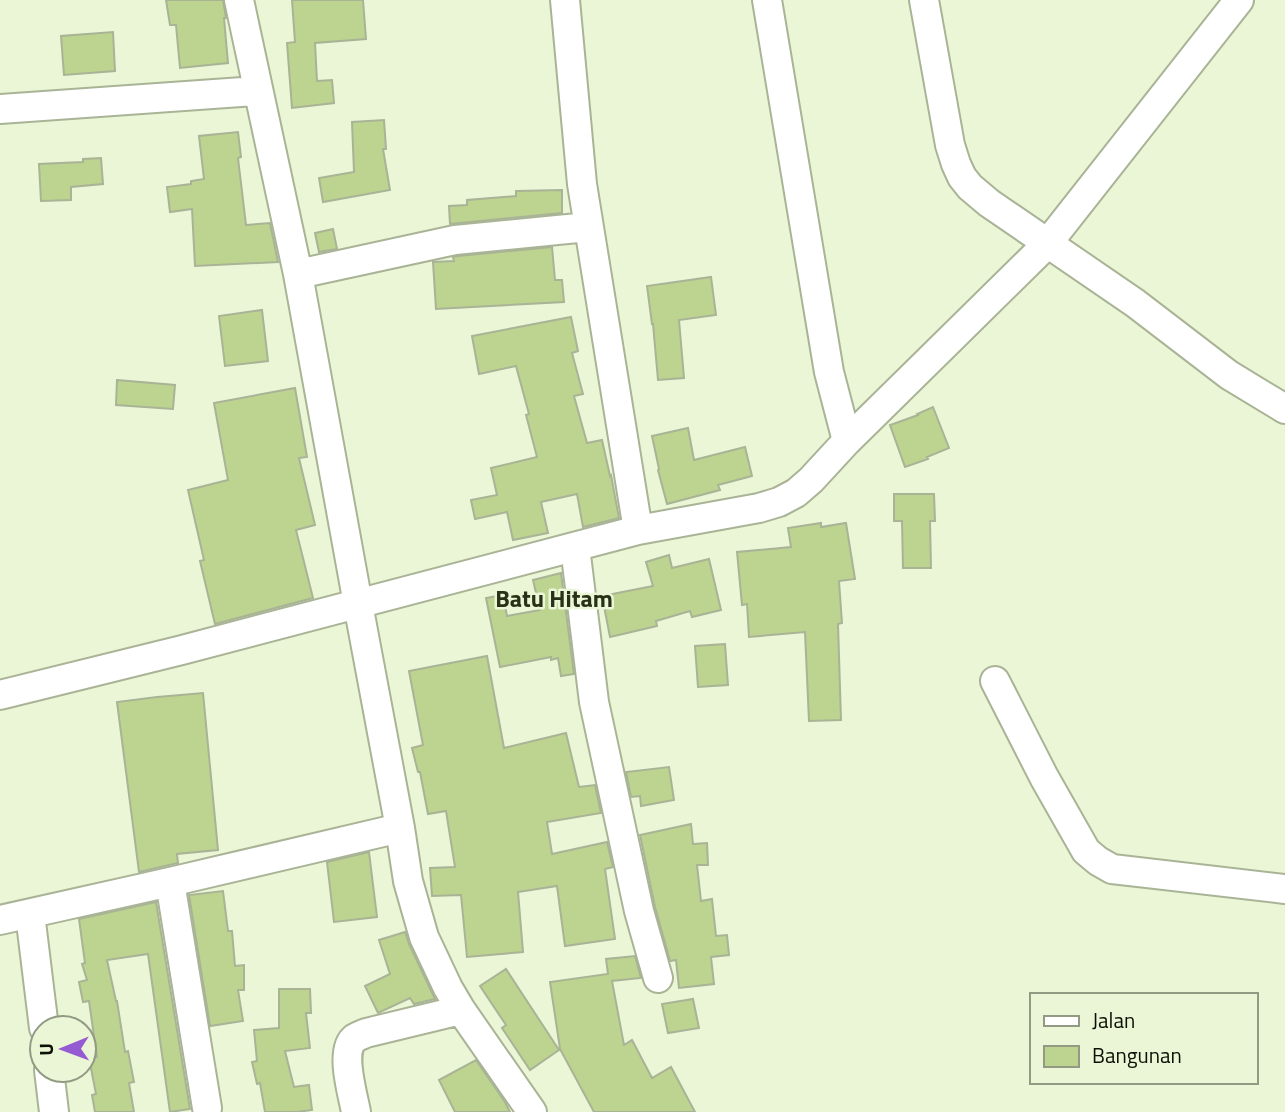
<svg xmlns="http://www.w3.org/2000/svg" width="1285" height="1112" viewBox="0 0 1285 1112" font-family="'Titillium Web',sans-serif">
	<rect width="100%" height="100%" fill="#ebf6d7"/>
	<!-- building -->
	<path fill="#bdd490" stroke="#a9b396" stroke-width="2" d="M 166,0 L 223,0 L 226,18 L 224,18 L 228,63 L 180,68 L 176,25 L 170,25 Z
		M 292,0 L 363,0 L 366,39 L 315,43 L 317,81 L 332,80 L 334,103 L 292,108 L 287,43 L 295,42 Z
		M 113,32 L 115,71 L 64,75 L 61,36 Z
		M 384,120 L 386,149 L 383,149 L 390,190 L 323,202 L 319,178 L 354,172 L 352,122 Z
		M 238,132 L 241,157 L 238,158 L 246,225 L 270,223 L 278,262 L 195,266 L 192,209 L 170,212 L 167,187 L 191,184 L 191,181 L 204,179 L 199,136 Z
		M 101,158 L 103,184 L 71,187 L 71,200 L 41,201 L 39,164 L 83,162 L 83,159 Z
		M 562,190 L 562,213 L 450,224 L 449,206 L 467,205 L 467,200 L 516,196 L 516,191 Z
		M 333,229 L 337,249 L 319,252 L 315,233 Z
		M 552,247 L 555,280 L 562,280 L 564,302 L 436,309 L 433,262 L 454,261 L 453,257 L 458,256 Z
		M 711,277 L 716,315 L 679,320 L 684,378 L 658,380 L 653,324 L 652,324 L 647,286 Z
		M 262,310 L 268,361 L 225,366 L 219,316 Z
		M 571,317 L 578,351 L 572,353 L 583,394 L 574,396 L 587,443 L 602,440 L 610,476 L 611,475 L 619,518 L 583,527 L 577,494 L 541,502 L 548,533 L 513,540 L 507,512 L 475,519 L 471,500 L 497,495 L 491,468 L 537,457 L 526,415 L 529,414 L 516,366 L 479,374 L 472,336 Z
		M 117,380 L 175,385 L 173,409 L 116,405 Z
		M 295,388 L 307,457 L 299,458 L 315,525 L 296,530 L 313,598 L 215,624 L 200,561 L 204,560 L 188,490 L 228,480 L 214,403 Z
		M 933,407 L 949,448 L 927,457 L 928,459 L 905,467 L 890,425 L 918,415 L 917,414 Z
		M 688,428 L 694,460 L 745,447 L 752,476 L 718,485 L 720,490 L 667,504 L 658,470 L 659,469 L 652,436 Z
		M 894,494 L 934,494 L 935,521 L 930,521 L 931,568 L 903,568 L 902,521 L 894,521 Z
		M 821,523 L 821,527 L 846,523 L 855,579 L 839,581 L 842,623 L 838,624 L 841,720 L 809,721 L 805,632 L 749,637 L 747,604 L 742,605 L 737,552 L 791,547 L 788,528 Z
		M 669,555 L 672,568 L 709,559 L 721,610 L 692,617 L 690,611 L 656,621 L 657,626 L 610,637 L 602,596 L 653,586 L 646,562 Z
		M 561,573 L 574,674 L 561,676 L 558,658 L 551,660 L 551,657 L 500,667 L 486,598 L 503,595 L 507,616 L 540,610 L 533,580 Z
		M 725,644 L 728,685 L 698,687 L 695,646 Z
		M 487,656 L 504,748 L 566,733 L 579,787 L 595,785 L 601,813 L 547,822 L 552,854 L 607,842 L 613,867 L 605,869 L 615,939 L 565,946 L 557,886 L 518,892 L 523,952 L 467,957 L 461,895 L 432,896 L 430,868 L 455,867 L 446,811 L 428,814 L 420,772 L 418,772 L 412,748 L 423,745 L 409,671 Z
		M 203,693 L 218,850 L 177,854 L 178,863 L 139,872 L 117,702 L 157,697 Z
		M 669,767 L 674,800 L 641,806 L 640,796 L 631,797 L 626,772 Z
		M 691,824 L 693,844 L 707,843 L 708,865 L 697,865 L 701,901 L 712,899 L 716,936 L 727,935 L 729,955 L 711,957 L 714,984 L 679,988 L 676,960 L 670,961 L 655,907 L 640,835 Z
		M 369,852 L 377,917 L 334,922 L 327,862 Z
		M 223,891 L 228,931 L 232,931 L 235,966 L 244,965 L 244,990 L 238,990 L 243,1021 L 210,1026 L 189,895 Z
		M 156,902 L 190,1109 L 170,1112 L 148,954 L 107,960 L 116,1001 L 117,1001 L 125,1052 L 128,1051 L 134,1082 L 129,1083 L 134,1112 L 95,1112 L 92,1095 L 96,1094 L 89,1058 L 97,1057 L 89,1001 L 83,1002 L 79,982 L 87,980 L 82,964 L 85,963 L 79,919 Z
		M 405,932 L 409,944 L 435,999 L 414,1004 L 410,998 L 378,1013 L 365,986 L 390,974 L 379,940 Z
		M 635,956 L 641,978 L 612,981 L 624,1045 L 632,1040 L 652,1078 L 671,1067 L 695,1112 L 594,1112 L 560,1049 L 550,982 L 608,974 L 606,959 Z
		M 506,969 L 559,1050 L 530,1070 L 502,1028 L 506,1025 L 480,986 Z
		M 279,989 L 310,989 L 311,1013 L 306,1013 L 310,1048 L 285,1051 L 294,1087 L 309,1085 L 312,1110 L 297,1112 L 265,1112 L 260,1083 L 257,1084 L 252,1062 L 257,1061 L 254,1030 L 279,1028 Z
		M 693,999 L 699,1028 L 668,1033 L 662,1004 Z
		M 476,1060 L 505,1102 L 510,1112 L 455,1112 L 439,1080 Z"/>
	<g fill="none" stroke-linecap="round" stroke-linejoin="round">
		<!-- minor casing -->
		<g stroke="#a9b496" stroke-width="32">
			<path id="minor" d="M 239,0 L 298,274 L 358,604 L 400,828 L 408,881 L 424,937 L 448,988 L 461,1010 L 532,1112
				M 565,0 L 582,184 L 638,530
				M 767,0 L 829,372 L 847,441
				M 924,0 L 950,145 L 956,164 L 962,177 L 970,187 L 989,203 L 1135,303 L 1229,375 L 1285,409
				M 0,109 L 257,91
				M 298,274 L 455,240 L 588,227
				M 575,547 L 594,702 L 639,911 L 658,978
				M 995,681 L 1044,777 L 1086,851 L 1098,861 L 1112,869 L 1285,889
				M 0,695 L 182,650 L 638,530 L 759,508 L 779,502 L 796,493 L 811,480 L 847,441 L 1047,244 L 1239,0
				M 170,882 L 207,1108
				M 30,914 L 44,1028
				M 0,920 L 170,882 L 400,828
				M 49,1070 L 54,1112
				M 356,1112 C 353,1095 339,1050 355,1038 C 356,1037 364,1034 366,1033 L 461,1010"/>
		</g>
		<!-- minor -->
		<use href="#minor" stroke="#fff" stroke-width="28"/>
	</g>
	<g text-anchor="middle" stroke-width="5" stroke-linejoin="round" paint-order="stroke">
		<!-- quarter labels -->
		<g font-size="24" font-weight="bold" fill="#283017" stroke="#ebf6d7">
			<text x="554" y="607">Batu Hitam</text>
		</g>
	</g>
	<!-- legend -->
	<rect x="1030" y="993" width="228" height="91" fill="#ebf6d7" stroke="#929a83" stroke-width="2"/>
	<rect x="1044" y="1016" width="35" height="10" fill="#ffffff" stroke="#929a83" stroke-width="2"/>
	<text x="1092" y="1028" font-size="21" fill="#0c1006">Jalan</text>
	<rect x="1044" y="1046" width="35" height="21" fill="#bdd490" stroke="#929a83" stroke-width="2"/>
	<text x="1092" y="1063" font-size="21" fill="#0c1006">Bangunan</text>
	<!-- north arrow -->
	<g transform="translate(63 1049) rotate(269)"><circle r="33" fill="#ebf6d7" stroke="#929a83" stroke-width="2"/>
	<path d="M0-5L12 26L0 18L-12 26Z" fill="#955bd3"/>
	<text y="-10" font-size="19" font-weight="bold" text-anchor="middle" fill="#0c1006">U</text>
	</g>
</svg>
